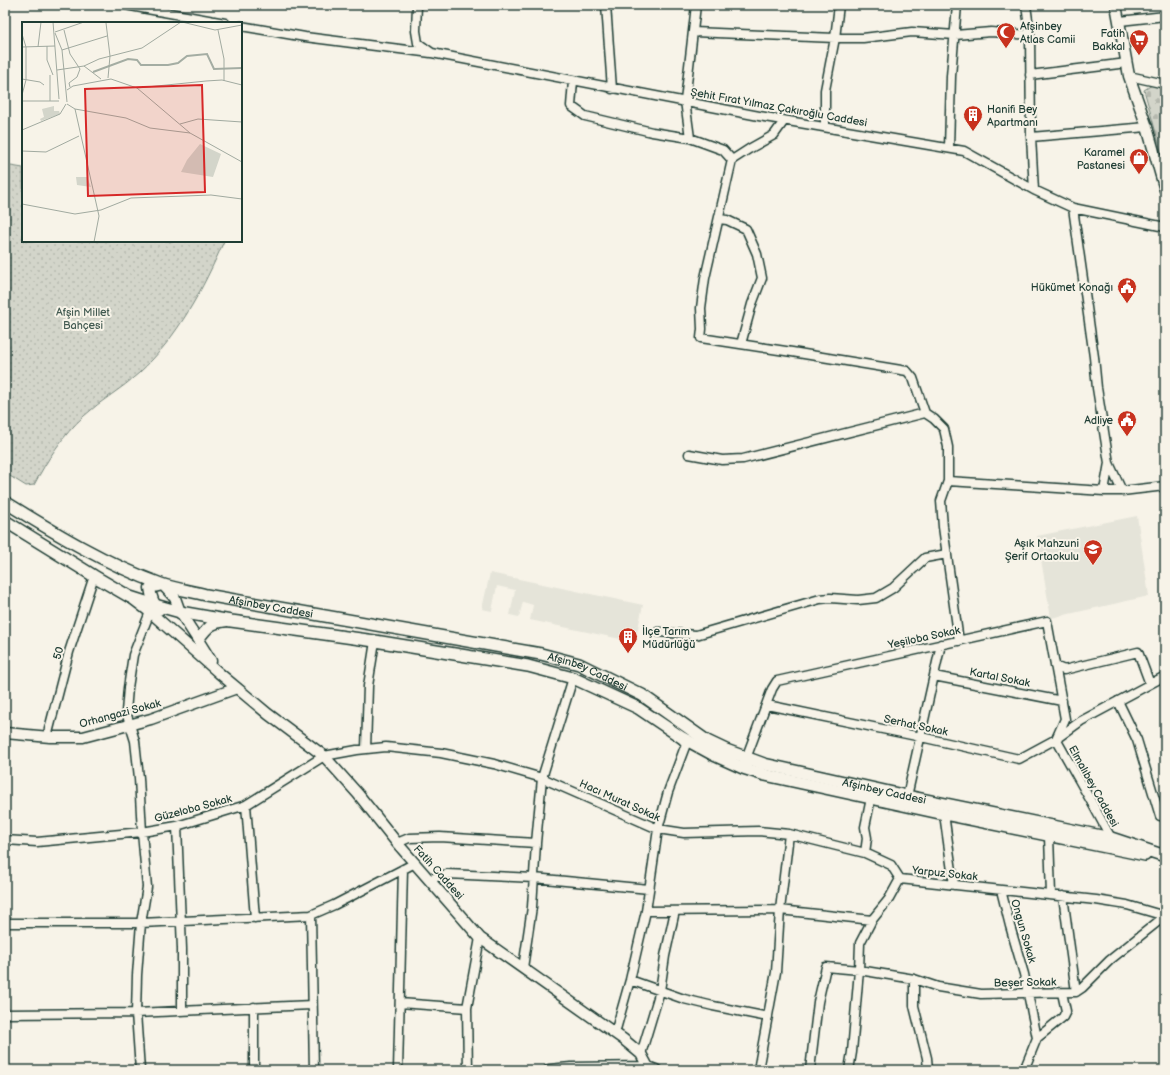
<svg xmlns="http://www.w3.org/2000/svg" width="1170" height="1075" viewBox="0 0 1170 1075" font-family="'Balsamiq Sans',sans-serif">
	<defs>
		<pattern id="cemetery-stones" width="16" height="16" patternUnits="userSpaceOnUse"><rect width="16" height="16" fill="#d3d5ca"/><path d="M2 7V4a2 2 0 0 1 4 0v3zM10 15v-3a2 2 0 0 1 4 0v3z" fill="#b5b8ae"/></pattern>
		<pattern id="park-dots" width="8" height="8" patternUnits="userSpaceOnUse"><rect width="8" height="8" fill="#d3d5ca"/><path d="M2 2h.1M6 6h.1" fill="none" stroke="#b5b8ae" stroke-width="1.8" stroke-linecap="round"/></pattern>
	</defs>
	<rect width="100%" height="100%" fill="#f7f3e8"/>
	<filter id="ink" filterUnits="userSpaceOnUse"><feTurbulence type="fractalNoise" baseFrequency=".025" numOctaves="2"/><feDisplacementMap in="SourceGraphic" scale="8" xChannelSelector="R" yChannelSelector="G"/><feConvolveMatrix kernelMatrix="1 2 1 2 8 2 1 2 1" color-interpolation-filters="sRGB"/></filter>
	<g filter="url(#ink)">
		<!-- built -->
		<path fill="#e5e4d9" d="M 1137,516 L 1149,596 L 1051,618 L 1037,536 Z
			M 490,573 L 643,605 L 635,642 L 530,620 L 533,605 L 523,602 L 519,617 L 510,615 L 515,590 L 497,586 L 492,611 L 482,609 Z"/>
		<!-- cemetery -->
		<path fill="url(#cemetery-stones)" stroke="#79897f" d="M 1152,85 L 1165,89 L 1165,165 L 1144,90 Z"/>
		<!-- park -->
		<path fill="url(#park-dots)" stroke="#79897f" d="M 5,165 L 23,168 L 23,241 L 224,241 C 203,289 178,337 139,373 C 122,389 101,400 84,416 C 63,435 47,460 34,485 L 26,486 L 5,473 Z"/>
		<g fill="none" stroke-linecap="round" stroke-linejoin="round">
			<!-- minor casing -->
			<g stroke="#1f3d34" stroke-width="11">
				<path id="minor" d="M 125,5 L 225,23
					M 417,5 L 416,31 L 418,43 L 432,53 L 759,116 L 964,151 L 1034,190 L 1073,208 L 1165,227
					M 606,5 L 612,89
					M 1026,5 L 1030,35 L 1031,137 L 1034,190
					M 1120,21 L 1165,16
					M 241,26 L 305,37 L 431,53
					M 694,32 L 835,38 L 863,38 L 912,32 L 955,35 L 991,32 L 1030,35
					M 1030,75 L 1127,63
					M 1129,76 L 1165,84
					M 573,81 L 571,106 L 585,116 L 652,132 L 690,138 L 723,150 L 732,160
					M 784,121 L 774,135 L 749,149 L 732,160 L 705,278 L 701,308 L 702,329 L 701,338 L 792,352 L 907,371 L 913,378 L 925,413 L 934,419 L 944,429 L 948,447 L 948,481 L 941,501 L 943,527 L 959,641
					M 825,127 L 825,90 L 835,38 L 839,5
					M 1031,137 L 1147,127
					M 690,138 L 685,101 L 696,5
					M 949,148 L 951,76 L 957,5
					M 1073,208 L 1094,357 L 1097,388 L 1109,463 L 1122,491
					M 719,219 L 727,220 L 746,229 L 757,254 L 762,278 L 752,304 L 741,344
					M 689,454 L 722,460 L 743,459 L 925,413
					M 948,481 L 1104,491 L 1122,491 L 1165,486
					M 1104,491 L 1109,463
					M 658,632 L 696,635 L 820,599 L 830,598 L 858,600 L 876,598 L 893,588 L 925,558 L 947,554
					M 1055,666 L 1064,670 L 1138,652 L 1150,684
					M 934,676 L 1062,701
					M 1118,701 L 1137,740 L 1160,816
					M 47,737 L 69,652 L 94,576
					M 366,749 L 368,686 L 375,641
					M 745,761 L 772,689 L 777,681 L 1047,621 L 1065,719 L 1056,739 L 1019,759 L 921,737 L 767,705
					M 906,801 L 941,644
					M 246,805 L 255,918
					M 944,814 L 954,885
					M 177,826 L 182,949 L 182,1010
					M 1049,836 L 1051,895
					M 5,840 L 37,842 L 142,832 L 177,826 L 246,805 L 324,756 L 357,750 L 386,747 L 441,753 L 494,764 L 542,778 L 658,829 L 684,833 L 758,831 L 789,834 L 865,853 L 891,865 L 900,879
					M 1110,841 L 1111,838 L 1092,803 L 1056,739 L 1081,721 L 1165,676
					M 397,843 L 409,838 L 440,837 L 536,843
					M 865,853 L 867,838 L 865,827 L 871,798
					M 430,879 L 447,874 L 534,878 L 649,889
					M 1001,890 L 1010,926 L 1024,974 L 1037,1038 L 1024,1070
					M 1063,896 L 1076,992
					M 646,911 L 780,910 L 872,920
					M 311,915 L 314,1070
					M 5,923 L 141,923 L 311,915 L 334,905 L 415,863
					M 523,968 L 532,907 L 536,843 L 542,778 L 573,678
					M 914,979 L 914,1006 L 927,1058 L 928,1070
					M 630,980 L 684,999 L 713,1006 L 768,1017
					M 400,1003 L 467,1008
					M 5,1014 L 136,1013 L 312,1005
					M 615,1033 L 630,980 L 646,911 L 658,829 L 668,792 L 686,744 L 681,738
					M 1037,1038 L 1063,1017 L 1066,1011 L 1062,993
					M 641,1054 L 660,991 L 665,956 L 675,911
					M 140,1070 L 136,1013 L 137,975 L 141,923 L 147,887 L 142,832 L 139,778 L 135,741 L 126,712 L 128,688 L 133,655 L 150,612
					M 254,1070 L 254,1007
					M 398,1070 L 403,869
					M 468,1070 L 467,1008 L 480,938
					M 758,1070 L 776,972 L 780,910 L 789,834
					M 810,1070 L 818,1002 L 826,967 L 859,970 L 914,979 L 938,987 L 981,994 L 1076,992 L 1082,988 L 1110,960 L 1165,916
					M 849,1070 L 852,1052 L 859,970 L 860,943 L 872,920 L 889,899 L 900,879 L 1096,900 L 1127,905 L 1165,916"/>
			</g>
			<!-- tertiary casing -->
			<g stroke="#1f3d34" stroke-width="13">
				<path id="tertiary" d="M 1116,5 L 1129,76 L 1147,127 L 1165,190
					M 133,599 L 150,612 L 219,673 L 268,714 L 324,756 L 358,794 L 397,843 L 480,938 L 623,1039 L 641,1054 L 648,1067 L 656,1070
					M 159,610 C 153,603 151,596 150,588 L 163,585 L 175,598 L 180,612 L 198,640
					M 211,661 L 198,640 C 208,627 210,623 227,621
					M 5,733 L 50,737 L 83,737 L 151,719 L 237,688
					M 549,1070 L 571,1068 L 648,1067"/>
			</g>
			<!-- secondary casing -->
			<g stroke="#1f3d34" stroke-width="14">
				<g id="secondary">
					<path id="s1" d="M 5,502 C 55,533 106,564 161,584 C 175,589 191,591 206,595 L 541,654 L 579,664 L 642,695 L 707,741 L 726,750 L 764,764 L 907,796 L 1111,838 L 1165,856"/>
					<path d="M 5,521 L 94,576 L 130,597 L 155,605 L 180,612 L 231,621 L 375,641 L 528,666 L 573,678 L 638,708 L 681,737 L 714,755 L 743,768 L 765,775 L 944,814 L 1145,855"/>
				</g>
			</g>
			<!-- minor -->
			<use href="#minor" stroke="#f7f3e8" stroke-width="8"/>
			<!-- tertiary -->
			<use href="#tertiary" stroke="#f7f3e8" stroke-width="10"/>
			<!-- secondary -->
			<use href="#secondary" stroke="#f7f3e8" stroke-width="11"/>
		</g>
	</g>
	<!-- icons -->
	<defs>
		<g id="mosque-pin" transform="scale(1)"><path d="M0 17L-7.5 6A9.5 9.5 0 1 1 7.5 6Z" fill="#c8321e" stroke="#f7f3e8"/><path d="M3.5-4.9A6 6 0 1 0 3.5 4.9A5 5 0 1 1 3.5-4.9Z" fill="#fff"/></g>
		<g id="supermarket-pin" transform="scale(1)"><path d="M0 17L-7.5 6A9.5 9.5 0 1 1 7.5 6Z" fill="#c8321e" stroke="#f7f3e8"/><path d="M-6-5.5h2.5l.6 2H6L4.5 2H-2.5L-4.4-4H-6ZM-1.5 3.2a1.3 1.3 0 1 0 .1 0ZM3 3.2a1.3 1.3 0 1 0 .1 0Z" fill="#fff"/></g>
		<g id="building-pin" transform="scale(1)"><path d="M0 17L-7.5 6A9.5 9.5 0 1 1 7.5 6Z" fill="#c8321e" stroke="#f7f3e8"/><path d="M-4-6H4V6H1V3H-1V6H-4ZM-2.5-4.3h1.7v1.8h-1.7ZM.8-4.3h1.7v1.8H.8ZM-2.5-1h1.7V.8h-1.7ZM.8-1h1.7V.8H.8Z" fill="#fff"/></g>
		<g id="shop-pin" transform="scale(1)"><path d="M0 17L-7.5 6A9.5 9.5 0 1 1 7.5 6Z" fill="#c8321e" stroke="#f7f3e8"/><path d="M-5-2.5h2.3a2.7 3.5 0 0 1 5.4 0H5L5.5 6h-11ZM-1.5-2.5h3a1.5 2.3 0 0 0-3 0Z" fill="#fff"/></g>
		<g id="civic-pin" transform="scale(1)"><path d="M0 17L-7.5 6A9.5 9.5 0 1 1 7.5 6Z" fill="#c8321e" stroke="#f7f3e8"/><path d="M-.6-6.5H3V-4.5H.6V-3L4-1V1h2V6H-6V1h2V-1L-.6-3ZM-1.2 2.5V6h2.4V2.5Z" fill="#fff"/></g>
		<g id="school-pin" transform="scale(1)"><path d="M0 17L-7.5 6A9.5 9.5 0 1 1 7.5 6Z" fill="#c8321e" stroke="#f7f3e8"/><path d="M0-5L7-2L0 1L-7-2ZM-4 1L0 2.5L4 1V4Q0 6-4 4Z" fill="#fff"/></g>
	</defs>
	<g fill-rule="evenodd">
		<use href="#mosque-pin" x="1006" y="32"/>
		<use href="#supermarket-pin" x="1139" y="39"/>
		<use href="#building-pin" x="973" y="115"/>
		<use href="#shop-pin" x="1139" y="158"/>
		<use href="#civic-pin" x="1127" y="287"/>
		<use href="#civic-pin" x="1127" y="420"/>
		<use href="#school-pin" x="1093" y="549"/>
		<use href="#building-pin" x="628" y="637"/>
	</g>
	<g text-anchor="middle" stroke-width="4" stroke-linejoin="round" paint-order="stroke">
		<!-- poi labels -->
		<g font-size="11" fill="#1f3d34" stroke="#f7f3e8" text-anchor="end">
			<text x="1020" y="30" text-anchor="start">Afşinbey<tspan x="1020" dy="13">Atlas Camii</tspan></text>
			<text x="1125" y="37">Fatih<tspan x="1125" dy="13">Bakkal</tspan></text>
			<text x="987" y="113" text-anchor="start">Hanifi Bey<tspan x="987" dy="13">Apartmanı</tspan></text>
			<text x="1125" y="156">Karamel<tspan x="1125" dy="13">Pastanesi</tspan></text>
			<text x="1113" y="291">Hükümet Konağı</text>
			<text x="1113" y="424">Adliye</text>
			<text x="1079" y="547">Aşık Mahzuni<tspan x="1079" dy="13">Şerif Ortaokulu</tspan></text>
			<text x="642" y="635" text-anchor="start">İlçe Tarım<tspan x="642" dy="13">Müdürlüğü</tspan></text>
		</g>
		<!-- street labels -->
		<g font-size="11" fill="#1f3d34" stroke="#f7f3e8">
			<text transform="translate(779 107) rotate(10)" y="4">Şehit Fırat Yılmaz Çakıroğlu Caddesi</text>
			<text dy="4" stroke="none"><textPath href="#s1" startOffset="289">Afşinbey Caddesi</textPath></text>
			<text transform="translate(924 637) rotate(-12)" y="4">Yeşiloba Sokak</text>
			<text transform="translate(58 653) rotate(-73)" y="4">50</text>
			<text dy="4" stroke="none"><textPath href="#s1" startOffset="613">Afşinbey Caddesi</textPath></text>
			<text transform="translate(1000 677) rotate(11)" y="4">Kartal Sokak</text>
			<text transform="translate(120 713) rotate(-15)" y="4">Orhangazi Sokak</text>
			<text transform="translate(916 725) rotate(12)" y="4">Serhat Sokak</text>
			<text transform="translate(1094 786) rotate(61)" y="4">Elmalıbey Caddesi</text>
			<text dy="4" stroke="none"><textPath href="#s1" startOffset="937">Afşinbey Caddesi</textPath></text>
			<text transform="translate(620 800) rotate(24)" y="4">Hacı Murat Sokak</text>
			<text transform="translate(193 808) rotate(-15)" y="4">Güzeloba Sokak</text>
			<text transform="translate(439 872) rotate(48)" y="4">Fatih Caddesi</text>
			<text transform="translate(945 873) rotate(6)" y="4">Yarpuz Sokak</text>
			<text transform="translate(1024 931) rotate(74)" y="4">Ongun Sokak</text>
			<text transform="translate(1025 982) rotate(-1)" y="4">Beşer Sokak</text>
		</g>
		<!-- park labels -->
		<g font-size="11" fill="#435b52" stroke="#f7f3e8">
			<text x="83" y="316">Afşin Millet<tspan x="83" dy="13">Bahçesi</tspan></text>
		</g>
	</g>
	<!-- overview -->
	<g transform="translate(22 22)">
		<rect width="220" height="220" fill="#f7f3e8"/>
		<path d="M 54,155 L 65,155 L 69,165 L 55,163 Z" fill="#d3d5ca"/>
		<path d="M 32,84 L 32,89 L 37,89 L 38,92 L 19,99 L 18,97 L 22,95 L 20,87 ZM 178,122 L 199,132 L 191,155 L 159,150 L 165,138 Z" fill="#d3d5ca"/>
		<path fill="none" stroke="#a4ada3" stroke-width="2" d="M 71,50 L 106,37 L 115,38 L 119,43 L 146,43 L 156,41 L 165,34 L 185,32 L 192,47 L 220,46"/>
		<path fill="none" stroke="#a1aaa0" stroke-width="1" d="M 31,0 L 37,77M 160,0 L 193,8 L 220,3M 84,1 L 88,34 L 86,56M 42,8 L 48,32 L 58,47 L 55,55 L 47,61 L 48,65M 196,8 L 202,37 L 202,59M 33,10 L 62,0M 33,11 L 40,28 L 45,80M 0,12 L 4,25 L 4,58 L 0,73M 25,24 L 25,38 L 31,53M 0,25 L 33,24M 16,25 L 19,0M 40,28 L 85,14M 62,44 L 79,57M 35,48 L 62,44 L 77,37 L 120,26 L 159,0M 28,53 L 28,79M 0,57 L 18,60 L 22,63M 115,66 L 184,59 L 200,58 L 220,63M 45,68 L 51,64 L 89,57 L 115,66 L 168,111M 1,79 L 37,79M 45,82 L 53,87 L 104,96 L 128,106 L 168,111 L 220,140M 53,87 L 77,194 L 72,220M 158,102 L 176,97 L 220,100M 0,108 L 38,92 L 44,82M 0,129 L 24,130 L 57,114M 0,182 L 53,192 L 79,188 L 109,176 L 189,173 L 220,177"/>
		<path fill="#d62828" fill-opacity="0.15" stroke="#d62828" stroke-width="2" d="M 180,63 L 183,170 L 66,174 L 63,67 Z"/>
		<rect width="220" height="220" fill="none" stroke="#1f3d34" stroke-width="2"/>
	</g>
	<!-- margin -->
	<rect width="1170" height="1075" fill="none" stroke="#f7f3e8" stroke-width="20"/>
	<rect x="10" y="10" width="1150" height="1055" fill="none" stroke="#1f3d34" stroke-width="1.5" filter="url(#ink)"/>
</svg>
